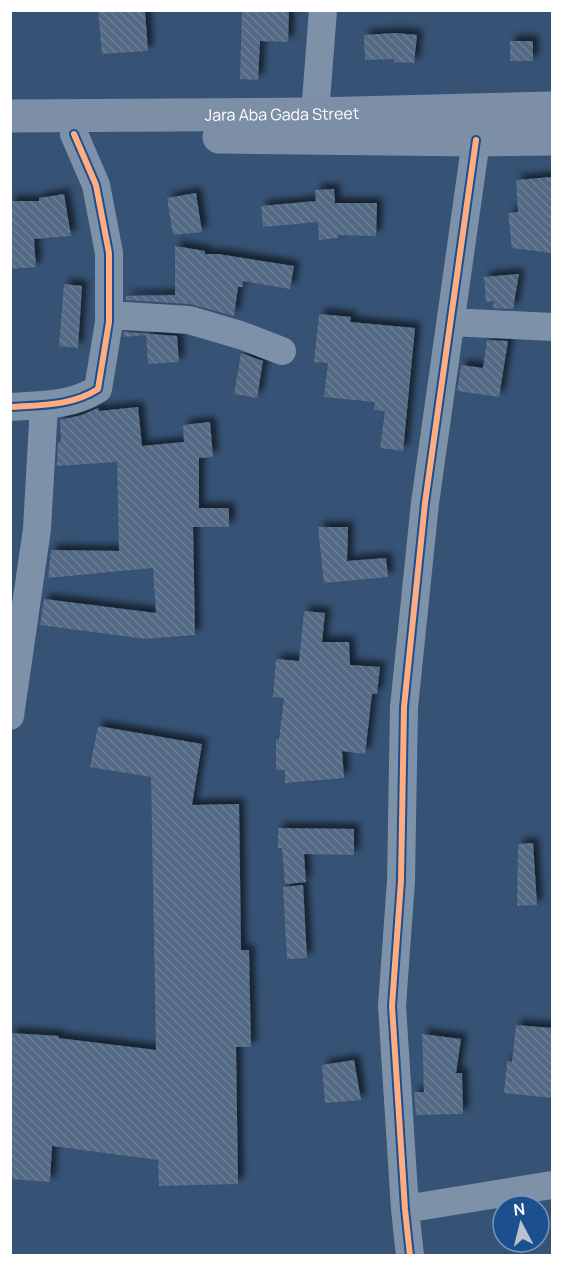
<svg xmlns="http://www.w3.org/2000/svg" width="563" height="1266" viewBox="0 0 563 1266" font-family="Manrope,sans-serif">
	<defs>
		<pattern id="building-back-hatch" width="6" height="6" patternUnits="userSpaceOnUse" patternTransform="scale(1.5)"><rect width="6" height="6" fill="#526984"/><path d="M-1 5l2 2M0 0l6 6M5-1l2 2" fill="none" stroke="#6c8096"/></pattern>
		<filter id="shadow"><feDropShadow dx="5.5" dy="-5.5" stdDeviation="3" flood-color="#0009"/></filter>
	</defs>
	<rect width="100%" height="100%" fill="#365274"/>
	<!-- building -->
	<path fill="url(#building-back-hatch)" filter="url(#shadow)" d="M 98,10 L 145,10 L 148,51 L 102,54 Z
		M 242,10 L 289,10 L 288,42 L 260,41 L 258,80 L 240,79 Z
		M 396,33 L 417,35 L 414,63 L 394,62 L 394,59 L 365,60 L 364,35 Z
		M 510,41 L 533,41 L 533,61 L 510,61 Z
		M 551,177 L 552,253 L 512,248 L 508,213 L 518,212 L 516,180 Z
		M 334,189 L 335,203 L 377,203 L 376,236 L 338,235 L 338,238 L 319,240 L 318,222 L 263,227 L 261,206 L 316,201 L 315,190 Z
		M 196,193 L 202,232 L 173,235 L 167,198 Z
		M 64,194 L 71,236 L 34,239 L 36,267 L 10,269 L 10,201 L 39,201 L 39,198 Z
		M 175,246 L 205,251 L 205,254 L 218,254 L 294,266 L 290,289 L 243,281 L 243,287 L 238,287 L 234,316 L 190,304 L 126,300 L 126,296 L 175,295 Z
		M 519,274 L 513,309 L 493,308 L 494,301 L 486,302 L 484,277 Z
		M 64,284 L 82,286 L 78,348 L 59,346 Z
		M 319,314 L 351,317 L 350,322 L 415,328 L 403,451 L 380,448 L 385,411 L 374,410 L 375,402 L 324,397 L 328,363 L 314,362 Z
		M 124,332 L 177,336 L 179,362 L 148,364 L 146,335 L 123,337 Z
		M 487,340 L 508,341 L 499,397 L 457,391 L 461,365 L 483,368 Z
		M 241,353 L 263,361 L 257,398 L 234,394 Z
		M 138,407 L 142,446 L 184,442 L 183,425 L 210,422 L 213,457 L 199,458 L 199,508 L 229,508 L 229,527 L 193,527 L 195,635 L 146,639 L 40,625 L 44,599 L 156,613 L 153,568 L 48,578 L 51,550 L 119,551 L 117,462 L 57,466 L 58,442 L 61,442 L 60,420 L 82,415 L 98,408 L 99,411 Z
		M 318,527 L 348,527 L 347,561 L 386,558 L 388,577 L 324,583 Z
		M 304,611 L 325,613 L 322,642 L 349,642 L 350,665 L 380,667 L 377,694 L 372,694 L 365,754 L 342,751 L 344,778 L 285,783 L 285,770 L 276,770 L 276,739 L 279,739 L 284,698 L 273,697 L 276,659 L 299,661 Z
		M 98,726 L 202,744 L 192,805 L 239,804 L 241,950 L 249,950 L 251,1047 L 236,1047 L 238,1184 L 159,1186 L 158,1160 L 52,1146 L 50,1182 L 10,1179 L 10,1033 L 59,1036 L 58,1038 L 156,1050 L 151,777 L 90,767 Z
		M 278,828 L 354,829 L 354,855 L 304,854 L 306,882 L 285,884 L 282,848 L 278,848 Z
		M 533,843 L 537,905 L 517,906 L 518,844 Z
		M 303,885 L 307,958 L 287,959 L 283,887 Z
		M 516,1025 L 552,1028 L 552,1098 L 504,1093 L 507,1061 L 512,1062 Z
		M 422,1034 L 461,1039 L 456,1073 L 462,1073 L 463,1114 L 416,1115 L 414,1092 L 424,1092 Z
		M 354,1060 L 361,1100 L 325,1103 L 322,1065 Z"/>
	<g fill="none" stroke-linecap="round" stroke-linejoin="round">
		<!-- minor -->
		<path stroke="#7d92a8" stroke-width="28" d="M 315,114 L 323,10
			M 109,315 L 189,320 L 240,335 L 282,351
			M 451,322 L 552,327
			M 10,407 C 41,405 72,406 98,389 L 109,322 L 109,253 L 96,185 L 74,134
			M 10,716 L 37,529 L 44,405
			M 405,1209 L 552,1185
			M 410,1256 L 405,1209 L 392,1006 L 401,881 L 404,707 L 425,503 L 476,140"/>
		<!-- primary -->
		<g stroke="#7d8ea7" stroke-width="33">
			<path id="s1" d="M 10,116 L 315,114 L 552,108"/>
			<path d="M 219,137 L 476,140 L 552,139"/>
		</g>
		<!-- cycleway casing -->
		<g stroke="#1b4f8f" stroke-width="10">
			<path id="cycleway" d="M 10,407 C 41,405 72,406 98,389 L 109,322 L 109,253 L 96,185 L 74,134
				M 410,1256 L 405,1209 L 392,1006 L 401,881 L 404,707 L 425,503 L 476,140"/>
		</g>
		<!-- cycleway -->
		<use href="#cycleway" stroke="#ffac80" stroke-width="6"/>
	</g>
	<g text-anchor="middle" stroke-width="4.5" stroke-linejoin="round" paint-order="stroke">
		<!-- street labels -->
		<g font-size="16" fill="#fff" stroke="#1b4f8f">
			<text dy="6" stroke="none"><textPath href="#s1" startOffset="272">Jara Aba Gada Street</textPath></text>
		</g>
	</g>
	<!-- border -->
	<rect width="563" height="1266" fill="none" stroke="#ffffff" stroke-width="24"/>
	<!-- north arrow -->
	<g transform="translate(521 1224) rotate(353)"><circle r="28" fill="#1b4f8f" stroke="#7695bc" stroke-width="1.5"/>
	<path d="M0-4.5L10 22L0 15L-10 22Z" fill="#b9c2ce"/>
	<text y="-9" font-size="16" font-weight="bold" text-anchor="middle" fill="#ffffff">N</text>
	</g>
</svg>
